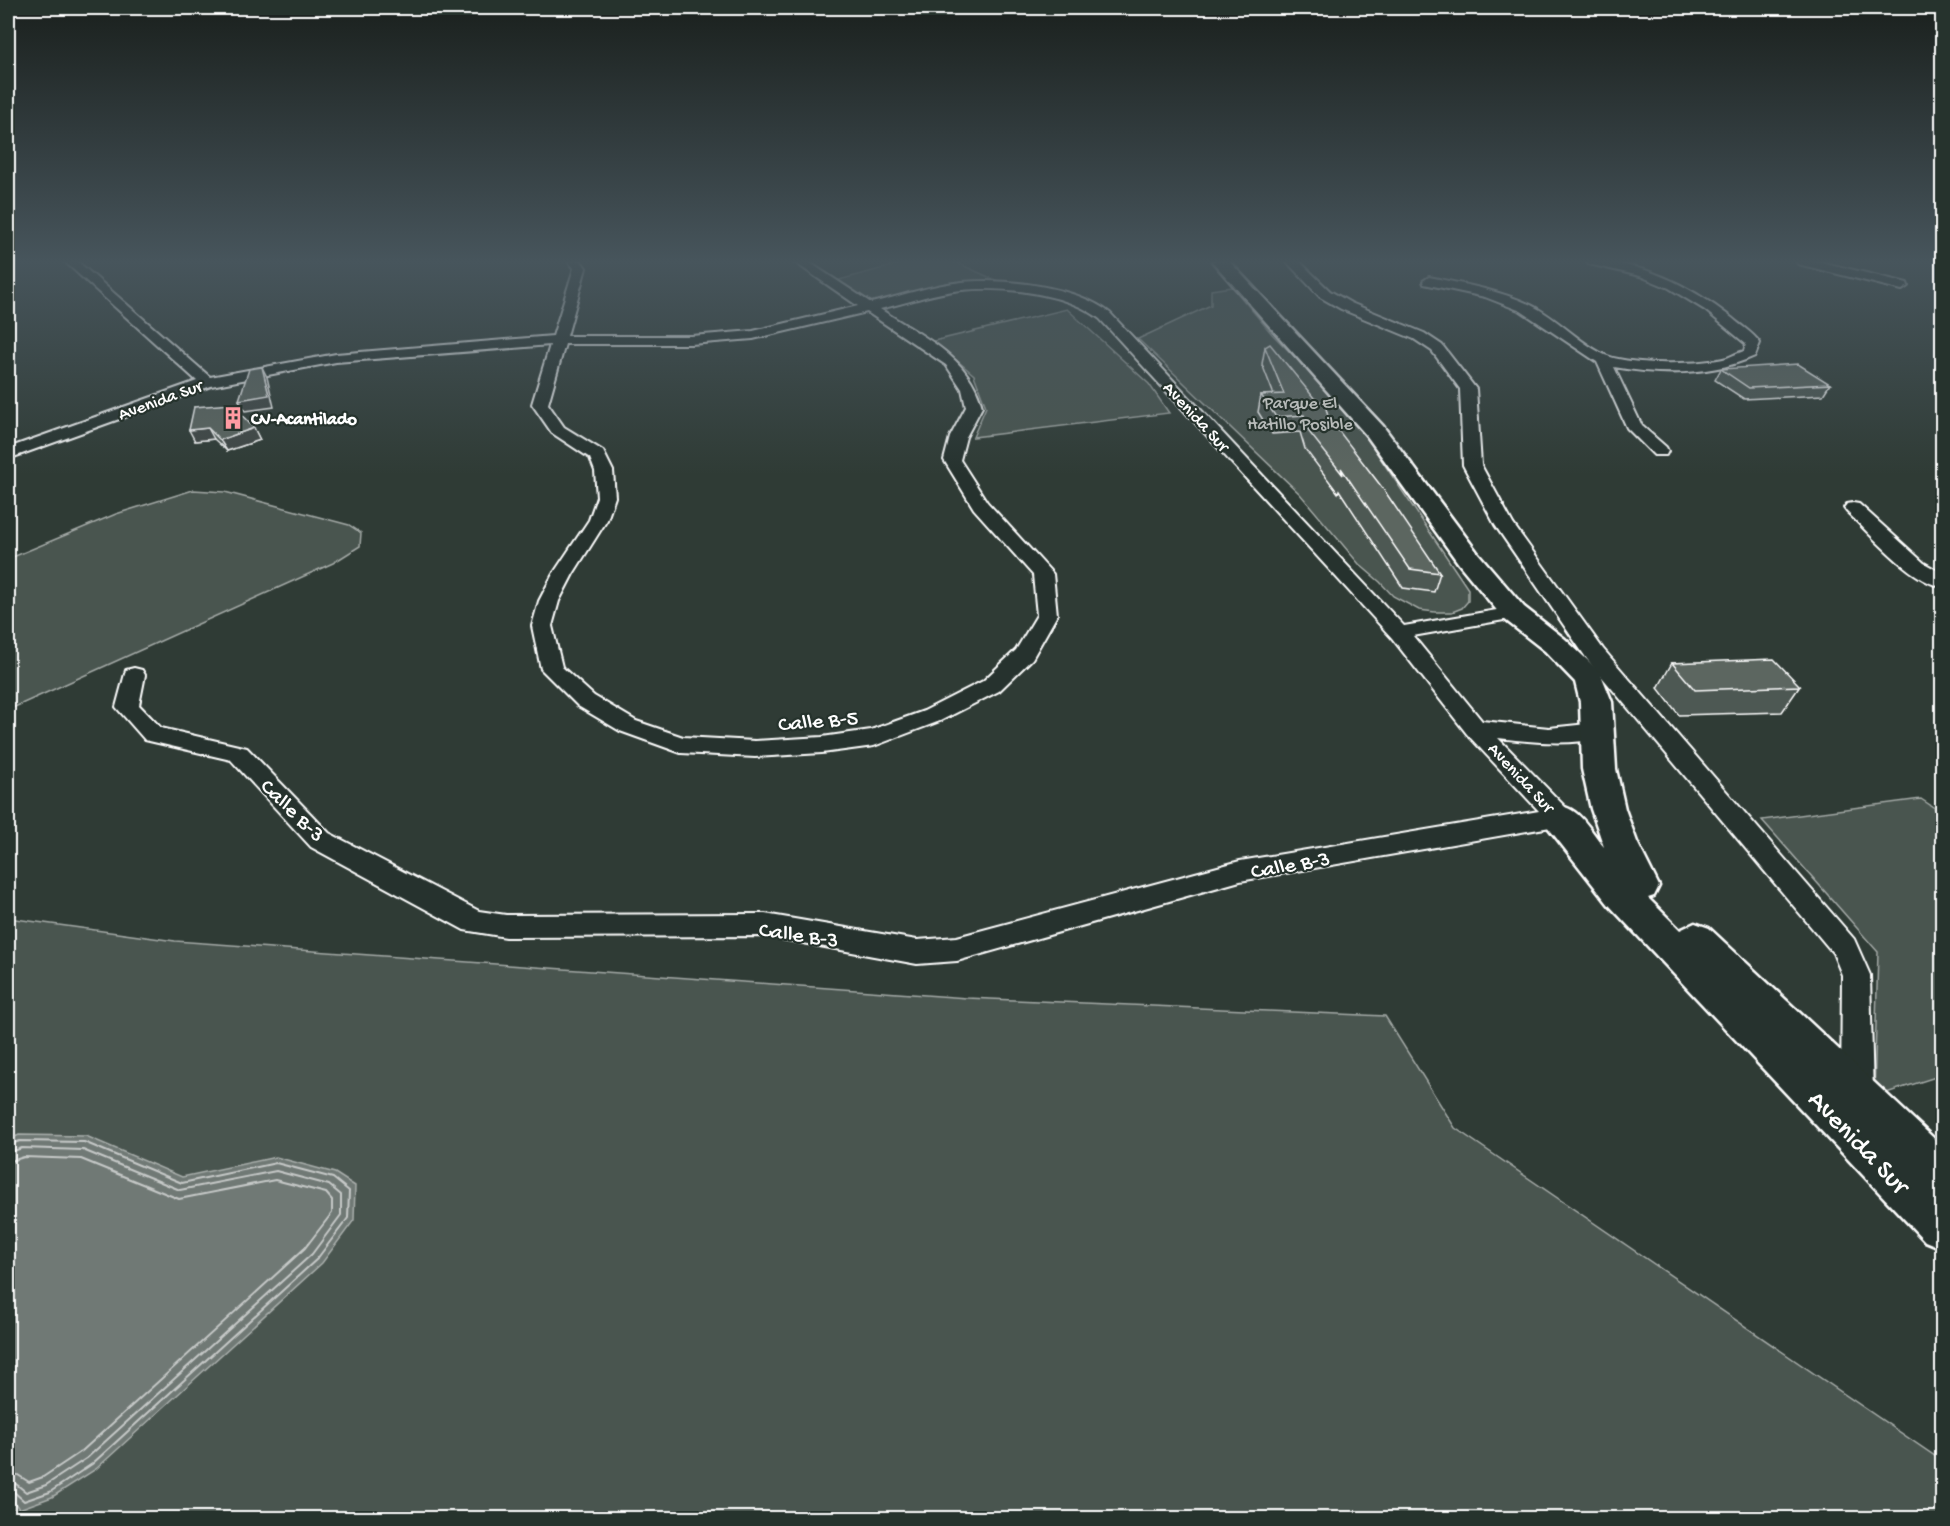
<svg xmlns="http://www.w3.org/2000/svg" width="1950" height="1526" viewBox="0 0 1950 1526" font-family="'Gochi Hand',sans-serif">
	<rect width="100%" height="100%" fill="#2f3b35"/>
	<filter id="ink" filterUnits="userSpaceOnUse"><feTurbulence type="fractalNoise" baseFrequency=".0167" numOctaves="2"/><feDisplacementMap in="SourceGraphic" scale="12" xChannelSelector="R" yChannelSelector="G"/><feConvolveMatrix kernelMatrix="1 2 1 2 8 2 1 2 1" color-interpolation-filters="sRGB"/></filter>
	<g filter="url(#ink)">
		<!-- green -->
		<path fill="#4a544f" stroke="#a4aaa7" stroke-width="1.5" d="M 910,261 L 953,261 L 1000,282 L 872,304 L 839,280 Z
			M 1232,287 L 1272,334 L 1350,413 L 1468,589 L 1468,601 L 1462,608 L 1452,612 L 1435,612 L 1419,610 L 1393,596 L 1380,582 L 1359,564 L 1300,494 L 1138,339 L 1211,305 L 1211,290 Z
			M 1067,309 L 1149,384 L 1169,413 L 973,437 L 986,407 L 974,375 L 934,341 Z
			M 193,490 L 225,492 L 349,525 L 361,533 L 360,546 L 333,563 L 8,710 L 8,559 L 116,514 Z
			M 1921,799 L 1942,813 L 1942,1075 L 1874,1097 L 1878,952 L 1762,820 Z
			M 8,918 L 175,941 L 967,998 L 1385,1016 L 1455,1128 L 1942,1461 L 1942,1518 L 8,1518 Z"/>
		<!-- water -->
		<path fill="#707975" stroke="#a9afac" stroke-width="1.5" d="M 19,1135 L 86,1136 L 182,1177 L 276,1157 L 335,1173 L 355,1186 L 354,1220 L 322,1263 L 96,1469 L 52,1497 L 19,1509 L 8,1493 L 8,1140 Z"/>
		<g fill="none" stroke-linecap="round" stroke-linejoin="round">
			<!-- shore -->
			<path stroke="#c6c9c8" stroke-width="2" d="M 8,1145 L 20,1141 L 84,1142 L 182,1183 L 276,1163 L 333,1178 L 349,1191 L 348,1218 L 317,1259 L 92,1464 L 50,1492 L 24,1501 L 13,1491 L 8,1490
				M 8,1153 L 22,1148 L 83,1150 L 180,1190 L 276,1171 L 329,1185 L 341,1195 L 341,1215 L 312,1254 L 87,1458 L 46,1485 L 26,1492 L 16,1484 L 8,1483
				M 8,1162 L 24,1157 L 81,1159 L 179,1199 L 275,1180 L 326,1193 L 332,1200 L 332,1213 L 305,1248 L 82,1451 L 43,1477 L 29,1482 L 18,1475 L 8,1474"/>
			<!-- street casing -->
			<g stroke="#fff" stroke-width="4">
				<path id="street" d="M 64,261 L 77,261 L 210,377 L 336,354 L 553,336 L 574,268 L 568,261 L 581,261 L 586,268 L 567,336 L 691,336 L 753,331 L 858,306 L 793,261 L 807,261 L 871,303 C 901,296 932,285 962,282 C 1005,278 1076,286 1110,313 L 1404,626 L 1514,607 L 1521,609 L 1524,613 L 1521,617 L 1413,636 L 1482,721 L 1549,728 L 1597,723 L 1605,725 L 1609,731 L 1605,737 C 1570,746 1534,742 1498,738 L 1568,810 L 1572,817 L 1568,824 L 1240,881 L 957,961 L 917,964 L 765,936 L 506,937 L 464,930 L 311,847 L 231,760 L 145,740 L 116,707 L 126,670 L 134,668 L 142,670 L 145,675 L 139,705 L 161,728 L 247,748 L 329,833 L 479,911 L 506,915 L 765,914 L 917,940 L 957,937 L 1240,861 L 1539,811 L 1467,734 L 1392,638 L 1100,319 C 1068,293 1002,286 962,290 C 935,292 907,303 880,309 C 921,336 970,356 982,407 L 966,437 L 960,460 L 987,502 L 1053,574 L 1057,615 L 1032,659 L 999,691 L 940,721 L 874,746 L 822,753 L 755,757 L 681,753 L 620,731 L 578,706 L 541,669 L 532,626 L 539,601 L 553,574 L 589,520 L 597,497 L 595,471 L 590,458 L 552,433 L 532,404 L 550,345 L 336,362 L 211,386 L 8,459 L 8,448 L 197,381 ZM 867,312 L 946,365 L 962,389 L 966,407 L 950,437 L 944,460 L 974,509 L 1033,575 L 1037,615 L 1016,650 L 983,681 L 924,711 L 871,730 L 822,737 L 755,741 L 683,737 L 636,721 L 594,696 L 562,667 L 552,626 L 559,601 L 573,574 L 607,520 L 615,497 L 613,471 L 603,451 L 564,427 L 548,404 L 565,344 L 691,344 L 753,339 Z
					M 1286,261 L 1299,261 L 1330,291 L 1351,303 L 1424,333 L 1442,345 L 1476,389 L 1481,465 L 1513,524 L 1603,649 L 1854,939 L 1870,975 L 1873,1097 L 1868,1107 L 1857,1112 L 1846,1107 L 1841,1097 L 1842,975 L 1833,953 L 1587,659 L 1495,525 L 1463,465 L 1460,389 L 1432,351 L 1414,339 L 1341,309 L 1320,297 Z
					M 1587,261 C 1642,261 1689,285 1732,318 C 1741,326 1753,333 1760,343 L 1755,356 C 1712,376 1660,375 1614,367 L 1642,426 L 1666,447 L 1668,451 L 1666,455 L 1654,455 L 1627,428 L 1597,362 L 1521,311 L 1485,297 L 1424,284 L 1423,281 L 1429,277 C 1463,284 1499,290 1531,305 C 1557,318 1577,341 1603,354 C 1626,366 1701,365 1727,358 C 1732,356 1738,353 1744,351 L 1746,344 L 1705,310 L 1669,288 L 1640,276 L 1589,264 Z
					M 1796,261 L 1817,261 L 1907,283 L 1908,286 L 1902,290 L 1798,264 Z
					M 1853,503 L 1859,504 L 1924,563 L 1942,573 L 1942,587 C 1909,580 1872,535 1847,512 L 1844,508 L 1847,504 Z"/>
			</g>
			<!-- secondary casing -->
			<g stroke="#fff" stroke-width="5">
				<path id="secondary" d="M 1212,261 L 1229,261 L 1383,426 L 1477,552 L 1524,607 L 1565,639 L 1600,672 L 1612,702 L 1616,769 L 1625,809 L 1637,842 L 1659,886 L 1654,896 L 1648,898 L 1680,930 L 1695,923 L 1709,928 L 1942,1146 L 1942,1248 L 1925,1241 L 1609,905 L 1547,826 L 1542,817 L 1547,808 C 1576,799 1587,827 1604,847 L 1591,809 L 1582,769 L 1580,702 L 1575,682 L 1545,651 L 1504,619 L 1459,564 L 1367,436 Z"/>
			</g>
			<!-- street -->
			<use href="#street" fill="#26332d" fill-rule="evenodd"/>
			<!-- secondary -->
			<use href="#secondary" fill="#26332d" fill-rule="evenodd"/>
		</g>
		<!-- wall -->
		<path fill="#4e5853" stroke="#fff" stroke-width="1.5" d="M 1265,347 L 1331,429 L 1440,573 L 1434,592 L 1403,588 L 1339,490 L 1338,493 L 1305,449 L 1300,432 L 1272,434 L 1258,412 L 1261,395 L 1274,395 L 1262,364 Z
			M 1721,369 L 1830,384 L 1823,395 L 1744,399 L 1715,380 Z
			M 194,407 L 254,428 L 260,440 L 227,451 L 214,439 L 195,441 Z
			M 1672,663 L 1800,686 L 1782,712 L 1679,715 L 1658,688 Z"/>
		<!-- shaded-wall -->
		<path fill="#404744" stroke="#fff" stroke-width="1.5" d="M 262,367 L 267,377 L 274,407 L 245,411 L 239,400 Z
			M 208,428 L 214,439 L 195,441 L 189,430 Z
			M 254,428 L 260,440 L 227,451 L 220,440 Z"/>
		<!-- building -->
		<path fill="#5b6661" stroke="#fff" stroke-width="1.5" d="M 1270,344 L 1314,398 L 1325,404 L 1331,429 L 1335,426 L 1384,490 L 1440,573 L 1410,569 L 1341,468 L 1343,475 L 1309,432 L 1304,415 L 1276,417 L 1261,395 L 1284,394 L 1265,347 Z
			M 1798,364 L 1830,384 L 1749,388 L 1721,369 Z
			M 262,367 L 269,395 L 239,400 L 249,369 Z
			M 231,404 L 254,428 L 220,440 L 208,428 L 189,430 L 194,407 Z
			M 1774,659 L 1800,686 L 1695,690 L 1672,663 Z"/>
	</g>
	<!-- sky -->
	<linearGradient id="sky" x2="0" y2="1"><stop stop-color="#1a201d"/><stop offset="0.55" stop-color="#47555c"/><stop offset="1" stop-color="#47555c" stop-opacity="0"/></linearGradient>
	<rect width="1950" height="475" fill="url(#sky)"/>
	<!-- icons -->
	<defs>
		<g id="building-bare" transform="scale(1.8)"><path d="M-4-6H4V6H1V3H-1V6H-4ZM-2.5-4.3h1.7v1.8h-1.7ZM.8-4.3h1.7v1.8H.8ZM-2.5-1h1.7V.8h-1.7ZM.8-1h1.7V.8H.8Z" fill="#ff9aa2" stroke="#26332d" stroke-width="2.5" paint-order="stroke"/></g>
	</defs>
	<g fill-rule="evenodd">
		<use href="#building-bare" x="233" y="418"/>
	</g>
	<g text-anchor="middle" stroke-width="4.5" stroke-linejoin="round" paint-order="stroke">
		<!-- far-street labels -->
		<g font-size="18" fill="#fff" stroke="#26332d">
			<text transform="translate(160 399) rotate(-20)" y="6">Avenida Sur</text>
			<text transform="translate(1197 416) rotate(47)" y="6">Avenida Sur</text>
			<text transform="translate(1522 777) rotate(47)" y="6">Avenida Sur</text>
		</g>
		<!-- far-park labels -->
		<g font-size="18" fill="#b7bbb9" stroke="#26332d">
			<text x="1300" y="408">Parque El<tspan x="1300" dy="21">Hatillo Posible</tspan></text>
		</g>
		<!-- far-poi labels -->
		<g font-size="18" font-weight="bold" fill="#fff" stroke="#26332d" text-anchor="start">
			<text x="251" y="424">CV-Acantilado</text>
		</g>
		<!-- street labels -->
		<g font-size="22" fill="#fff" stroke="#26332d">
			<text transform="translate(818 719) rotate(-5)" y="8">Calle B-5</text>
			<text transform="translate(294 809) rotate(44)" y="8">Calle B-3</text>
			<text transform="translate(1290 863) rotate(-10)" y="8">Calle B-3</text>
			<text transform="translate(799 933) rotate(8)" y="8">Calle B-3</text>
		</g>
		<!-- near-street labels -->
		<g font-size="27" fill="#fff" stroke="#26332d">
			<text transform="translate(1860 1141) rotate(46)" y="9">Avenida Sur</text>
		</g>
	</g>
	<!-- margin -->
	<rect width="1950" height="1526" fill="none" stroke="#26332d" stroke-width="30"/>
	<rect x="15" y="15" width="1920" height="1496" fill="none" stroke="#fff" stroke-width="2" filter="url(#ink)"/>
</svg>
